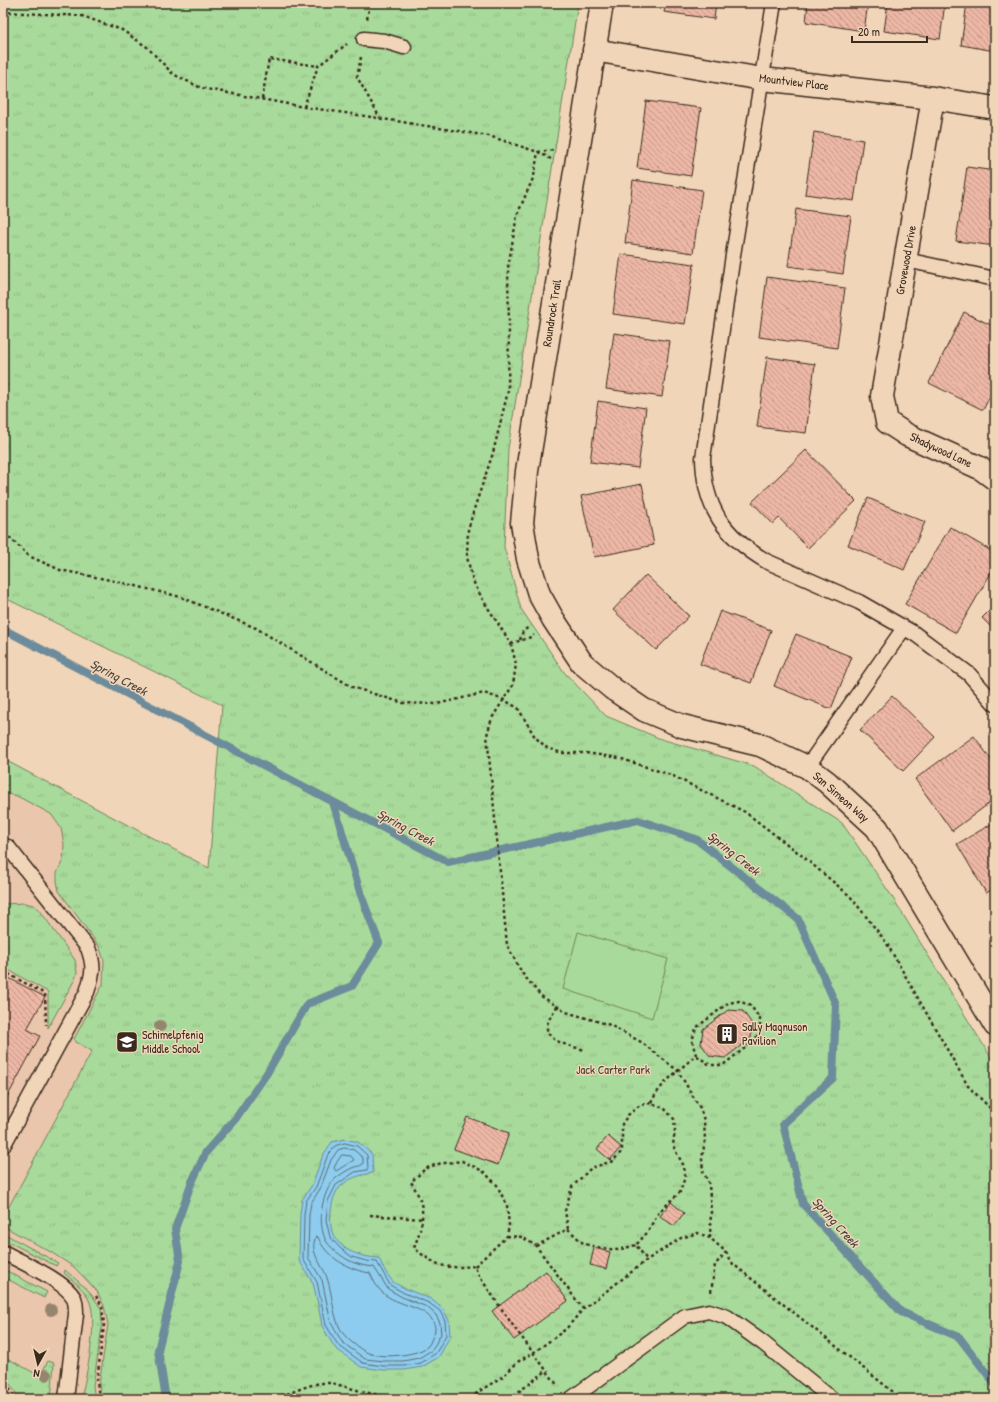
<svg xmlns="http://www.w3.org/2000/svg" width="998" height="1402" viewBox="0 0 998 1402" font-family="'Patrick Hand',sans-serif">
	<defs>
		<pattern id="grass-tufts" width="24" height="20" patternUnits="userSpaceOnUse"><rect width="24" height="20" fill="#a8da9b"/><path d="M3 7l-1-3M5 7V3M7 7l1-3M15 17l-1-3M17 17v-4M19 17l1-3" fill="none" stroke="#92bb85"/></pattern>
		<pattern id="building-back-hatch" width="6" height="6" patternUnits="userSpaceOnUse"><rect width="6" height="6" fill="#edb7a5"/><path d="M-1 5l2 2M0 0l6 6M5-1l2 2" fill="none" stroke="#c19586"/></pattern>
	</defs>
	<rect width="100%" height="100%" fill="#f1d5b8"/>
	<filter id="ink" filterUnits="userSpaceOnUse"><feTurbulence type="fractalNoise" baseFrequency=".025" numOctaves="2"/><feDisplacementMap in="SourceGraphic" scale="8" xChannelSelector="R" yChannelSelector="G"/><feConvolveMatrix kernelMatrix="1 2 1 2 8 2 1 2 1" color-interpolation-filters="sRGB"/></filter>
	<g filter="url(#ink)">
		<!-- built -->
		<path fill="#e9c6ac" d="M 3,759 L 209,868 L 109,1399 L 3,1399 Z"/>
		<!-- grass -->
		<path fill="url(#grass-tufts)" stroke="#72825c" d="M 3,3 L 578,3 L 508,449 L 504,547 L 521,609 L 564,672 L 606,716 L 661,739 L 754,766 L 842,823 L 891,895 L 995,1064 L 995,1399 L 102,1399 L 99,1385 L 108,1324 L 104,1306 L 97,1291 L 74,1267 L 49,1251 L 3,1226 L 3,1213 L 5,1214 L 92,1051 L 76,1042 L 74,1039 L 103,984 L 104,960 L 99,946 L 59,891 L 57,881 L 57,873 L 63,860 L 64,844 L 61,828 L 51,814 L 17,796 L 3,793 L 3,759 L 209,868 L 222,705 L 3,597 Z
			M 25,903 L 33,905 L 39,909 L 75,960 L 77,972 L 75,979 L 48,1028 L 48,992 L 3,967 L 3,904 Z
			M 3,1233 L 58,1263 L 56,1266 L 3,1239 Z
			M 3,1269 L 47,1292 L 44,1298 L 3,1277 Z
			M 65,1270 L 88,1290 L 101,1308 L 102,1327 L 93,1386 L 95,1399 L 81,1399 C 86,1376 100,1318 88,1298 C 82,1287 73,1281 64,1273 Z
			M 3,1356 L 40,1376 L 48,1361 L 54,1363 L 51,1399 L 20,1399 L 3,1374 Z"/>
		<!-- garden -->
		<path fill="#a8da9b" stroke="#72825c" d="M 578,932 L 668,959 L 652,1018 L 563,989 Z"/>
		<!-- water -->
		<path fill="#8dccee" stroke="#6c8b9b" d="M 345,1139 L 358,1142 L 372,1154 L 373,1173 C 361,1175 347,1178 339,1188 C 334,1194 332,1203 331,1211 C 330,1218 330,1229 334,1236 C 343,1252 362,1257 379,1258 L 385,1271 L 393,1282 L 406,1289 L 431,1299 L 443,1309 L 449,1320 L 450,1336 L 439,1357 L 422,1367 L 404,1370 L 383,1370 L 361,1367 L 335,1348 L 322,1326 L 318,1304 L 313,1283 L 299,1260 L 300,1214 L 302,1200 L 312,1185 L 323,1155 L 332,1142 Z"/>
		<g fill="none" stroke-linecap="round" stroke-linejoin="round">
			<!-- shore -->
			<path stroke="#5c6b71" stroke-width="1" d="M 345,1143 L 357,1146 L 367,1155 L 368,1168 L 367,1170 L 355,1172 L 336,1185 L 328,1201 L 326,1220 L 330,1237 L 340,1248 L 352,1257 L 366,1261 L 377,1262 L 390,1285 L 404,1293 L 429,1303 L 440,1311 L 445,1321 L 446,1335 L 436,1353 L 421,1363 L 404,1366 L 383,1366 L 363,1363 L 338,1345 L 326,1325 L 317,1282 L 303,1259 L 304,1215 L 306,1201 L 316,1187 L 327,1157 L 335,1146 Z
				M 345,1148 L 354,1150 L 363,1158 L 363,1164 C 360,1167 355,1166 352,1168 C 346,1171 336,1177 332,1182 C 321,1198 318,1221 325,1239 C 329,1247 342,1257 350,1261 C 358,1265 366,1266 374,1267 L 388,1289 L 402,1297 L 427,1307 L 436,1315 L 440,1323 L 441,1334 L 432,1350 L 419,1358 L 403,1361 L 384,1361 L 365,1359 L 342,1342 L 331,1323 L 322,1280 L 308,1257 L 309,1215 L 311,1203 L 320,1189 L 331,1160 L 338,1150 Z
				M 342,1155 L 351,1156 L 354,1160 L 336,1171 L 334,1168 L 337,1162 Z
				M 316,1237 L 318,1237 C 326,1258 350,1270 370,1273 C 373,1280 377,1288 383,1293 C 395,1305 429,1307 434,1324 C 436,1329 435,1333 432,1338 C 431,1340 430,1344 428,1346 C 418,1356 379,1359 366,1352 C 360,1349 352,1343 347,1338 C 332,1323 334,1298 327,1278 C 323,1264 308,1253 316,1237 Z"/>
			<!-- stream -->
			<path stroke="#6c8b9b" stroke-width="8" d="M 3,629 L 448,862 L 638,820 L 696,839 L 798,919 L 836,1005 L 833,1078 L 783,1124 L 803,1204 L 901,1312 L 959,1337 L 995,1384
				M 166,1399 L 158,1350 L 180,1261 L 175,1229 L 191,1184 L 206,1152 L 236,1118 L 267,1073 L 307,1004 L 352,986 L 379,943 L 361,895 L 333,802"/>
		</g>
		<!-- building -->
		<path fill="url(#building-back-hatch)" stroke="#3b2a1e" d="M 666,3 L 716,3 L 714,19 L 664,12 Z
			M 808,3 L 868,3 L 864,31 L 806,22 Z
			M 888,3 L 945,3 L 940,39 L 884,31 Z
			M 967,3 L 995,3 L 995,51 L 961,45 Z
			M 646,101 L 701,108 L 691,176 L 637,168 Z
			M 814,132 L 863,140 L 854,201 L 805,194 Z
			M 967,167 L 995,171 L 995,246 L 956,241 Z
			M 633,180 L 702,190 L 693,253 L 625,243 Z
			M 796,209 L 851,216 L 843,274 L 788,266 Z
			M 621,254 L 694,264 L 685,324 L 613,314 Z
			M 767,277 L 845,288 L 837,348 L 759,337 Z
			M 964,312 L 995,327 L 995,386 L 983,410 L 929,383 Z
			M 614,333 L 670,341 L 662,397 L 606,389 Z
			M 767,357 L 815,364 L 806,433 L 757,427 Z
			M 598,401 L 646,408 L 638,468 L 590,462 Z
			M 806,450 L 856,501 L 808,548 L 779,518 L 773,524 L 752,502 Z
			M 642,484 L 654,545 L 594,557 L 581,496 Z
			M 868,498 L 925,522 L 904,570 L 848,545 Z
			M 950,527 L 995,553 L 995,566 L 956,633 L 905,604 Z
			M 646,575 L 689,616 L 656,650 L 613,610 Z
			M 995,605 L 995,631 L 982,618 Z
			M 720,611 L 771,630 L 751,683 L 700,664 Z
			M 796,634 L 852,657 L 831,709 L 774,686 Z
			M 892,696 L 935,737 L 903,771 L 860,730 Z
			M 974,736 L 995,765 L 995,799 L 952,831 L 915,779 Z
			M 995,822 L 995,888 L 986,893 L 957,844 Z
			M 3,975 L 45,997 L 27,1029 L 40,1036 L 3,1105 Z
			M 728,1010 L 743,1011 L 752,1024 L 751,1038 L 725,1058 L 710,1056 L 701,1044 L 703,1029 Z
			M 467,1117 L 509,1133 L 498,1165 L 454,1149 Z
			M 608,1136 L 621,1147 L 610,1160 L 597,1149 Z
			M 671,1202 L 684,1213 L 674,1226 L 660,1216 Z
			M 594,1248 L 610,1252 L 606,1269 L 590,1265 Z
			M 546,1271 L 568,1301 L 514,1340 L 492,1311 Z"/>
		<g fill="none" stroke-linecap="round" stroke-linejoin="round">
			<!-- lane casing -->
			<g stroke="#3b2a1e" stroke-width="17">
				<path id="lane" d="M 774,3 L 733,255 L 703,458 C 704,508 724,536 766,561 L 859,602 L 915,634 L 969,674 L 995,704
					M 364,39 L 384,41 L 404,47
					M 906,260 L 995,279
					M 807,767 L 904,628
					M 3,1146 L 87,992 C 93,973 95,967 88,948 L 8,847
					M 3,1252 C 21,1262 65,1281 74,1298 C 76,1303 76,1309 76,1314 L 66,1399
					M 571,1399 L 685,1316 L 709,1311 L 727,1317 L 763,1343 L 832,1399"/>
			</g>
			<!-- street casing -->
			<g stroke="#3b2a1e" stroke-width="25">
				<path id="street" d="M 594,50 L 762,79 L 933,98 L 995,108
					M 933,98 L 882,396 L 887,422 L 907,435 L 980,468 L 995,479"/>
			</g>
			<!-- secondary casing -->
			<g stroke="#3b2a1e" stroke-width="25">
				<path id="secondary" d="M 602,3 L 527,471 L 522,523 L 528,559 L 539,594 L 553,619 L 582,663 L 613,689 L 644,710 L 682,726 L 760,745 L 807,767 L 827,782 L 877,828 L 995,1025"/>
			</g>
			<!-- path -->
			<path stroke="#3b2a1e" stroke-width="2.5" stroke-dasharray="3 3" stroke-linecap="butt" d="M 3,12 L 82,16 L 122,30 L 147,47 L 173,74 L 201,88 L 304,107 L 352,114 L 489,136 L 538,152 L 553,150
				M 367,19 L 369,9
				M 361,57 L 357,77 L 380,118
				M 262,99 L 269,59 L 318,66
				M 304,107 L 318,66 L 347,44
				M 551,159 L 538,152 L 534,176 L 517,215 L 508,268 L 509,327 L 508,391 L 493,453 L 475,506 L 468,530 L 467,557 L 473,581 L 483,600 L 511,644 L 516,664 L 513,685 L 492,718 L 487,735 L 507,945 L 522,973 L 541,996 L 566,1012 L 610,1025 L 641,1042 L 678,1071 L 700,1108 L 704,1120 L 705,1140 L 702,1159 L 703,1171 L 709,1184 L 711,1211 L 710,1238 L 726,1252 L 733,1264 L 902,1399
				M 3,527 L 7,535 L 29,556 L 60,570 L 115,581 L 181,597 L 256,628 L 352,687 L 403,703 L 437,704 L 484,693 L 504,700 L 518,708 L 535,737 L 547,748 L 562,753 L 586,753 L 619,758 L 671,775 L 745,812 L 800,854 L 850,896 L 886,942 L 968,1086 L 995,1113
				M 520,640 L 523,631 L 529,627
				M 511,644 C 519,640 527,640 534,635
				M 3,971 L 45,994 L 46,1025
				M 557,1006 C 554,1012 547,1020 547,1027 C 546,1042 574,1047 585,1050
				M 651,1103 C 660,1083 680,1070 696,1055 L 692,1041 L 696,1028 L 728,1003 L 739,1001 L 751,1006 L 760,1019 L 760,1031 L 754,1041 L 723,1065 L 710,1065 L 696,1055
				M 370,1215 L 423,1219
				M 568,1229 L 565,1211 L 572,1187 L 591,1168 L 613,1161 L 622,1151 L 622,1124 L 628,1115 L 640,1105 L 651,1103 L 664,1108 L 674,1119 L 675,1130 L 673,1145 L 676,1152 L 684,1166 L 685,1177 L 680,1192 L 659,1212 L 646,1234 L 636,1245 L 647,1260
				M 507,1236 L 522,1237 L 536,1246 L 583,1309
				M 536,1246 L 568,1229 L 584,1244 L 602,1248 L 618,1250 L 636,1245
				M 475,1266 L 507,1236 L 509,1225 L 507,1206 L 497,1185 L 483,1171 L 462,1161 L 437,1164 L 425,1169 L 411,1182 C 427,1207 424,1221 414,1248 C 437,1267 445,1269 475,1266 L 477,1273 L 514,1327 L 558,1386
				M 711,1292 L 715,1265 L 726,1252
				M 96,1296 L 102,1306 L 104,1325 L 97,1380 L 99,1399
				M 3,1378 L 16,1399
				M 276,1399 L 279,1397 L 308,1386 L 320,1383 L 332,1383 L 364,1392 L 399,1399
				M 471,1399 L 478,1392 L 502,1377 L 519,1361 L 533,1353 L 566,1329 L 583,1309 L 647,1260 L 681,1238 L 698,1233 L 710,1238
				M 509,1399 L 546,1371"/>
			<!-- lane -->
			<use href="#lane" stroke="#f1d5b8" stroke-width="14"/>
			<!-- street -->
			<use href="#street" stroke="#f1d5b8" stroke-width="22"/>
			<!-- secondary -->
			<use href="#secondary" stroke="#f1d5b8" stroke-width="22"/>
		</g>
		<!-- trees -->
		<g fill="#96856e">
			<circle cx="160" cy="1026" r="6"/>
			<circle cx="51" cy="1310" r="6"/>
			<circle cx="46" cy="1375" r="6"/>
		</g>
	</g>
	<!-- icons -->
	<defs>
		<g id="building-square" transform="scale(1.15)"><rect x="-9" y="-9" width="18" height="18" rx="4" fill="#3b2a1e" stroke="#f1d5b8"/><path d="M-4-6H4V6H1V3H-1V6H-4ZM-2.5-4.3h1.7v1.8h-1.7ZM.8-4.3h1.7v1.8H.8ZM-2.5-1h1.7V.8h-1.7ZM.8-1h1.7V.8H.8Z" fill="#fff"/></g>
		<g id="school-square" transform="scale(1.15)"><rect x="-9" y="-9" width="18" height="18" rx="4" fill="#3b2a1e" stroke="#f1d5b8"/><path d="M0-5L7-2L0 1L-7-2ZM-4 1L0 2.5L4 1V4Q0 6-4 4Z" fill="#fff"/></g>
	</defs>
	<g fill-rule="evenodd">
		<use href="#building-square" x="727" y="1034"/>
		<use href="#school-square" x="127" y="1042"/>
	</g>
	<g text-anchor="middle" stroke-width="3" stroke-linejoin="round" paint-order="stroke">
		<!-- street labels -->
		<g font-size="12" fill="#3b2a1e" stroke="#f1d5b8">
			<text transform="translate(794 82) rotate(7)" y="4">Mountview Place</text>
			<text transform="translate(906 260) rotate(-80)" y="4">Grovewood Drive</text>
			<text transform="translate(552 313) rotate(-81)" y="4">Roundrock Trail</text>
			<text transform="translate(941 450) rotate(25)" y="4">Shadywood Lane</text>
			<text transform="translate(841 797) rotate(41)" y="4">San Simeon Way</text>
		</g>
		<!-- poi labels -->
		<g font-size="12" fill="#3b2a1e" stroke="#f1d5b8" text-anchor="start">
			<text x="742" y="1031">Sally Magnuson<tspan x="742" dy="14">Pavilion</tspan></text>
			<text x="142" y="1039">Schimelpfenig<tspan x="142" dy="14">Middle School</tspan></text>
		</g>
		<!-- park labels -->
		<g font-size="12" fill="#4b4431" stroke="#f1d5b8">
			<text x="613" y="1074">Jack Carter Park</text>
		</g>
		<!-- water labels -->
		<g font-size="13" font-style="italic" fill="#47423d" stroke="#f1d5b8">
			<text transform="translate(119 677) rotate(28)" y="5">Spring Creek</text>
			<text transform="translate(406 827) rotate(28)" y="5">Spring Creek</text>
			<text transform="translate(734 853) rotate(38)" y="5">Spring Creek</text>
			<text transform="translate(836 1222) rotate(48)" y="5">Spring Creek</text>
		</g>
	</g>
	<!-- margin -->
	<rect width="998" height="1402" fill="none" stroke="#f1d5b8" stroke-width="16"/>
	<rect x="8" y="8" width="982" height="1386" fill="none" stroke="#3b2a1e" stroke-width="1.5" filter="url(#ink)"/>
	<!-- north arrow -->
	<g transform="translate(38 1364) rotate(188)" stroke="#f1d5b8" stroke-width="3" paint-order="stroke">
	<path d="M0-3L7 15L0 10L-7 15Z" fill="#3b2a1e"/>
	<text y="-6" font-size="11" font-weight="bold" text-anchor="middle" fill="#3b2a1e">N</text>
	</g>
	<!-- scale -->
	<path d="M852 36v6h75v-6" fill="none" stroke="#3b2a1e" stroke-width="2"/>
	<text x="858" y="36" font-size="12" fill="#3b2a1e" stroke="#f1d5b8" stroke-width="3" paint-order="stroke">20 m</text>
</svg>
